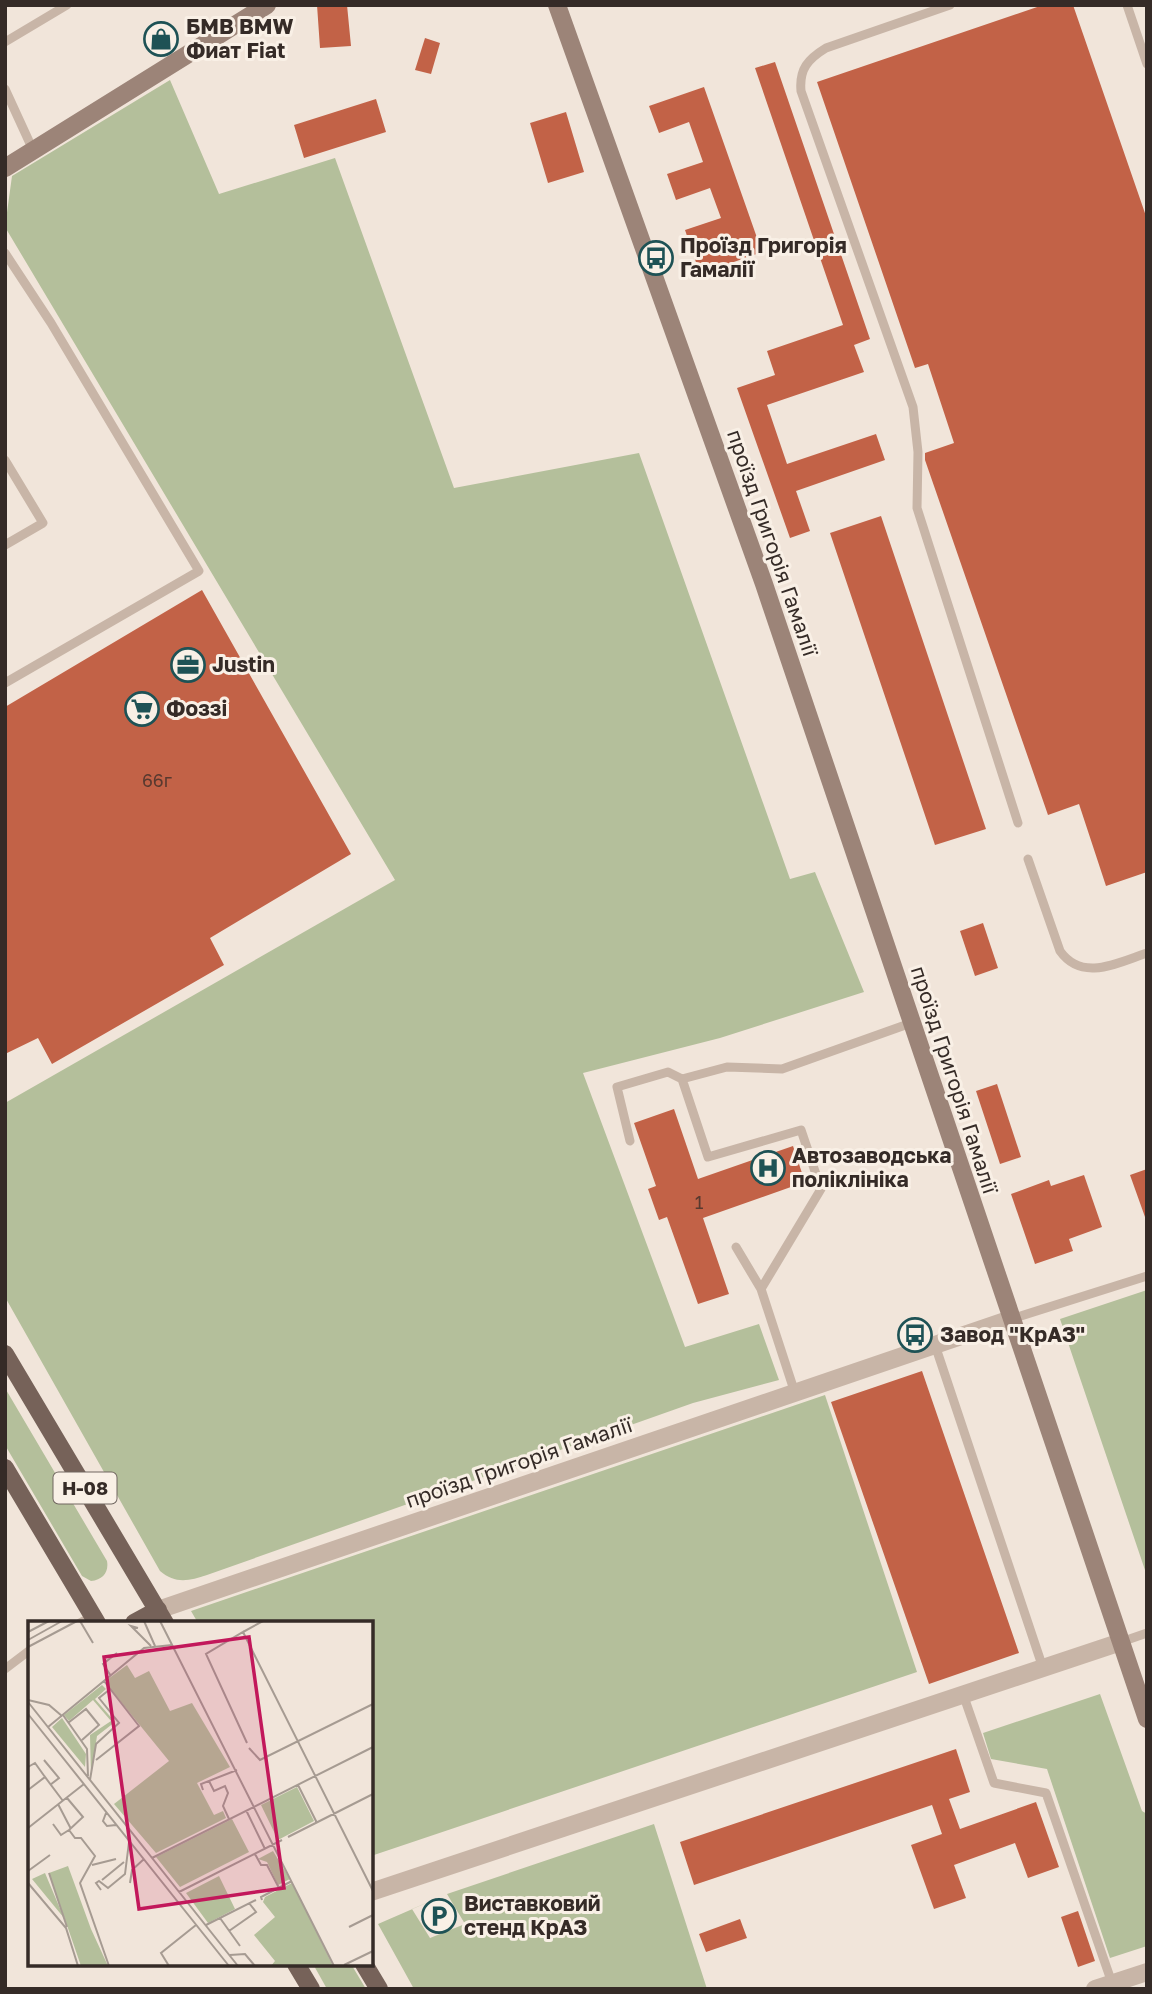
<svg xmlns="http://www.w3.org/2000/svg" width="1152" height="1994" viewBox="0 0 1152 1994" font-family="'Golos Text',sans-serif">
	<rect width="100%" height="100%" fill="#f1e5da"/>
	<!-- green -->
	<path fill="#b4bf9b" fill-rule="evenodd" d="M 170,80 L 219,194 L 335,158 L 454,488 L 639,453 L 790,879 L 815,872 L 864,992 L 720,1038 L 583,1073 L 685,1347 L 759,1324 L 779,1380 L 693,1403 L 207,1575 C 189,1581 175,1584 160,1571 L 5,1297 L 5,1103 L 395,880 L 5,227 L 12,176 Z
		M 1147,1290 L 1147,1576 L 1060,1319 Z
		M 5,1388 L 107,1561 C 109,1572 103,1580 91,1581 L 82,1576 L 5,1445 Z
		M 825,1395 L 917,1672 L 371,1856 L 371,1623 L 198,1623 L 191,1611 Z
		M 1100,1694 L 1142,1811 L 1147,1814 L 1147,1946 L 1110,1958 L 1047,1769 L 991,1759 L 983,1733 Z
		M 654,1824 L 707,1989 L 414,1989 L 378,1924 L 447,1894 ZM 447,1894 L 465,1924 L 430,1938 L 412,1909 Z
		M 313,1964 L 351,1964 L 366,1989 L 327,1989 Z"/>
	<!-- building -->
	<path fill="#c26247" d="M 317,5 L 347,5 L 351,46 L 320,48 Z
		M 1043,5 L 1073,5 L 1147,219 L 1147,872 L 1106,886 L 1079,804 L 1048,815 L 925,460 L 925,453 L 954,443 L 928,364 L 915,368 L 817,82 Z
		M 425,38 L 440,43 L 431,74 L 415,70 Z
		M 775,62 L 870,339 L 854,345 L 864,372 L 767,405 L 787,464 L 876,434 L 885,460 L 796,491 L 810,531 L 790,538 L 737,388 L 775,375 L 767,351 L 843,325 L 755,68 Z
		M 704,87 L 762,252 L 700,274 L 685,230 L 721,218 L 710,188 L 676,200 L 667,174 L 703,162 L 689,122 L 659,133 L 649,106 Z
		M 376,99 L 386,132 L 304,158 L 294,125 Z
		M 566,112 L 584,172 L 548,183 L 530,123 Z
		M 881,516 L 986,829 L 935,845 L 830,533 Z
		M 202,590 L 351,854 L 210,938 L 224,965 L 52,1064 L 38,1038 L 5,1054 L 5,707 Z
		M 983,923 L 998,968 L 975,976 L 960,931 Z
		M 997,1084 L 1021,1157 L 1000,1164 L 976,1091 Z
		M 674,1109 L 698,1179 L 793,1146 L 805,1182 L 703,1218 L 729,1294 L 698,1304 L 667,1217 L 659,1220 L 648,1189 L 656,1186 L 634,1123 Z
		M 1147,1169 L 1147,1217 L 1145,1217 L 1130,1175 Z
		M 1084,1175 L 1102,1227 L 1069,1239 L 1073,1251 L 1035,1264 L 1011,1194 L 1049,1180 L 1051,1186 Z
		M 922,1371 L 1019,1653 L 929,1684 L 831,1402 Z
		M 956,1749 L 970,1792 L 949,1799 L 960,1829 L 1036,1802 L 1059,1867 L 1028,1878 L 1015,1843 L 954,1865 L 966,1898 L 934,1909 L 911,1845 L 942,1834 L 932,1805 L 694,1885 L 680,1842 Z
		M 1078,1911 L 1095,1961 L 1078,1967 L 1061,1917 Z
		M 740,1919 L 747,1938 L 706,1952 L 699,1934 Z"/>
	<g fill="none" stroke-linecap="round" stroke-linejoin="round">
		<!-- lane -->
		<path stroke="#c8b5a7" stroke-width="9" d="M 950,5 L 826,48 C 808,59 799,69 801,91 L 913,407 L 918,452 L 917,508 L 1018,823
			M 1127,5 L 1147,64
			M 5,42 L 67,5
			M 5,89 L 33,150
			M 5,253 L 51,323 L 199,571 L 5,683
			M 5,460 L 43,523 L 5,545
			M 1028,859 L 1060,951 C 1082,982 1117,963 1147,953
			M 682,1079 L 708,1157 L 801,1130 L 821,1189 L 761,1289 L 795,1393
			M 630,1141 L 617,1087 L 668,1072 L 682,1079 L 727,1067 L 782,1069 L 911,1023
			M 736,1247 L 761,1289
			M 1011,1319 L 1147,1276
			M 935,1345 L 1043,1668
			M 80,1623 L 93,1616
			M 1121,1642 L 1147,1633
			M 5,1669 L 30,1650
			M 963,1694 L 994,1783 L 1046,1793 L 1112,1983"/>
		<!-- street -->
		<path stroke="#c8b5a7" stroke-width="18" d="M 158,1610 L 1011,1319
			M 371,1892 L 1121,1642
			M 1095,1989 L 1147,1972"/>
		<!-- secondary -->
		<path stroke="#9c8478" stroke-width="18" d="M 557,5 L 764,584 L 1147,1719
			M 5,168 L 267,5"/>
		<!-- primary -->
		<path stroke="#766259" stroke-width="18" d="M 5,1354 L 165,1623
			M 5,1468 L 97,1623
			M 134,1623 L 158,1610
			M 296,1964 L 311,1989
			M 364,1964 L 379,1989"/>
	</g>
	<!-- icons -->
	<defs>
		<g id="shop-ring" transform="scale(1.75)"><circle r="9.5" fill="#f9f0e6" stroke="#1e5255" stroke-width="1.5"/><path d="M-5-2.5h2.3a2.7 3.5 0 0 1 5.4 0H5L5.5 6h-11ZM-1.5-2.5h3a1.5 2.3 0 0 0-3 0Z" fill="#1e5255"/></g>
		<g id="bus-ring" transform="scale(1.75)"><circle r="9.5" fill="#f9f0e6" stroke="#1e5255" stroke-width="1.5"/><path d="M-5-6H5V4H4V6H2V4H-2V6H-4V4H-5ZM-3.5-4V0h7V-4ZM-3.5 1.2v1.5H-2V1.2ZM2 1.2v1.5H3.5V1.2Z" fill="#1e5255"/></g>
		<g id="office-ring" transform="scale(1.75)"><circle r="9.5" fill="#f9f0e6" stroke="#1e5255" stroke-width="1.5"/><path d="M-6-3h4V-5.5h4V-3h4V5H-6ZM-1-4.5V-3h2v-1.5ZM-6 0V1H6V0Z" fill="#1e5255"/></g>
		<g id="supermarket-ring" transform="scale(1.75)"><circle r="9.5" fill="#f9f0e6" stroke="#1e5255" stroke-width="1.5"/><path d="M-6-5.5h2.5l.6 2H6L4.5 2H-2.5L-4.4-4H-6ZM-1.5 3.2a1.3 1.3 0 1 0 .1 0ZM3 3.2a1.3 1.3 0 1 0 .1 0Z" fill="#1e5255"/></g>
		<g id="hospital-ring" transform="scale(1.75)"><circle r="9.5" fill="#f9f0e6" stroke="#1e5255" stroke-width="1.5"/><path d="M-5-5h3v3.5h4V-5h3V5h-3V1.5h-4V5h-3Z" fill="#1e5255"/></g>
		<g id="parking-ring" transform="scale(1.75)"><circle r="9.5" fill="#f9f0e6" stroke="#1e5255" stroke-width="1.5"/><path d="M-3.5-5.5H1a3.5 3.5 0 0 1 0 7H-1V5.5H-3.5ZM-1-3.4V-.6H.8a1.4 1.4 0 0 0 0-2.8Z" fill="#1e5255"/></g>
	</defs>
	<g fill-rule="evenodd">
		<use href="#shop-ring" x="161" y="39"/>
		<use href="#bus-ring" x="656" y="258"/>
		<use href="#office-ring" x="188" y="665"/>
		<use href="#supermarket-ring" x="142" y="709"/>
		<use href="#hospital-ring" x="768" y="1168"/>
		<use href="#bus-ring" x="915" y="1335"/>
		<use href="#parking-ring" x="439" y="1916"/>
	</g>
	<g text-anchor="middle" stroke-width="6" stroke-linejoin="round" paint-order="stroke">
		<!-- number labels -->
		<g font-size="18" fill="#58392f">
			<text x="157" y="787">66г</text>
			<text x="699" y="1209">1</text>
		</g>
		<!-- shield labels -->
		<rect fill="#f9f0e6" stroke="#706660" stroke-width="2" x="53.5" y="1472.5" width="63" height="31" rx="5"/>
		<g font-size="19" font-weight="bold" fill="#352b27">
			<text x="85" y="1495">Н-08</text>
		</g>
		<!-- poi labels -->
		<g font-size="21" font-weight="bold" fill="#352b27" stroke="#f9f0e6" text-anchor="start">
			<text x="186" y="34">БМВ BMW<tspan x="186" dy="24">Фиат Fiat</tspan></text>
			<text x="680" y="253">Проїзд Григорія<tspan x="680" dy="24">Гамалії</tspan></text>
			<text x="212" y="672">Justin</text>
			<text x="166" y="716">Фоззі</text>
			<text x="792" y="1163">Автозаводська<tspan x="792" dy="24">поліклініка</tspan></text>
			<text x="940" y="1342">Завод "КрАЗ"</text>
			<text x="464" y="1911">Виставковий<tspan x="464" dy="24">стенд КрАЗ</tspan></text>
		</g>
		<!-- street labels -->
		<g font-size="21" fill="#352b27" stroke="#f9f0e6">
			<text transform="translate(772 543) rotate(71)" y="7">проїзд Григорія Гамалії</text>
			<text transform="translate(954 1080) rotate(72)" y="7">проїзд Григорія Гамалії</text>
			<text transform="translate(519 1463) rotate(-19)" y="7">проїзд Григорія Гамалії</text>
		</g>
	</g>
	<!-- overview -->
	<g transform="translate(28 1621)">
		<rect width="345" height="345" fill="#f1e5da"/>
		<path d="M 99,44 L 107,57 L 121,50 L 142,90 L 164,82 L 202,146 L 169,162 L 186,194 L 195,190 L 198,197 L 128,232 L 86,183 L 141,140 L 80,65 L 80,58 ZM 74,64 L 78,68 L 67,78 L 87,101 L 69,115 L 63,154 L 62,114 L 83,100 L 65,79 L 41,100 L 36,94 ZM 34,97 L 58,133 L 57,146 L 24,106 ZM 269,166 L 286,200 L 250,219 L 233,184 ZM 204,198 L 221,231 L 152,266 L 128,236 ZM 245,230 L 262,258 L 250,264 L 239,241 L 230,238 ZM 40,245 L 63,308 L 80,345 L 53,345 L 21,252 ZM 17,252 L 36,297 L 4,258 ZM 191,255 L 207,288 L 180,302 L 158,272 ZM 264,262 L 305,345 L 243,345 L 247,340 L 226,314 L 247,296 L 235,281 L 237,276 Z" fill="#b4bf9b"/>
		<path fill="none" stroke="#a69b92" stroke-width="2" d="M 52,0 L 65,22M 116,0 L 127,25M 132,0 L 306,345M 110,7 L 103,5 L 123,25M 0,11 L 21,0M 215,11 L 235,0M 0,19 L 34,0M 0,26 L 49,0M 83,55 L 75,43 L 89,32M 0,79 L 21,84 L 34,95M 0,81 L 210,345M 0,93 L 201,345M 35,94 L 59,128 L 60,155M 40,102 L 58,88 L 71,104 L 54,119M 20,106 L 116,27 L 144,24M 219,122 L 178,33 L 215,11 L 345,270M 221,127 L 232,139 L 345,83M 16,139 L 31,157 L 22,164M 68,139 L 111,105 L 76,60M 0,146 L 7,142 L 17,156M 62,159 L 68,123 L 91,102 L 71,77 L 81,69M 181,160 L 186,170 L 197,165 L 200,172 L 195,185 L 201,198M 270,164 L 289,202M 0,169 L 17,156 L 35,180M 175,169 L 173,163 L 209,149M 39,177 L 55,196 L 41,209M 30,183 L 43,208M 218,189 L 237,228M 78,192 L 75,200 L 79,205 L 88,204M 25,203 L 33,214 L 41,209 L 47,217 L 53,217 L 67,235 L 52,262 L 81,345M 0,207 L 56,163M 260,216 L 345,173M 227,233 L 233,244 L 239,244 L 251,267M 124,237 L 345,126M 64,244 L 88,238M 0,250 L 22,234M 21,252 L 39,306M 74,259 L 96,241M 0,262 L 38,307 L 50,345M 102,262 L 104,249 L 116,238M 73,269 L 68,262 L 71,260 L 80,267 L 97,253 L 101,221M 151,271 L 254,219M 234,279 L 233,276 L 264,260M 192,297 L 212,325M 178,304 L 228,279M 321,306 L 345,294M 201,310 L 228,291 L 221,282M 202,334 L 217,333 L 227,345M 316,344 L 345,330M 141,345 L 133,332 L 168,304"/>
		<path fill="#c2185b" fill-opacity="0.15" stroke="#c2185b" stroke-width="3.5" d="M 221,16 L 256,267 L 111,288 L 76,36 Z"/>
		<rect width="345" height="345" fill="none" stroke="#352b27" stroke-width="3.5"/>
	</g>
	<!-- border -->
	<rect width="1152" height="1994" fill="none" stroke="#352b27" stroke-width="14"/>
</svg>
